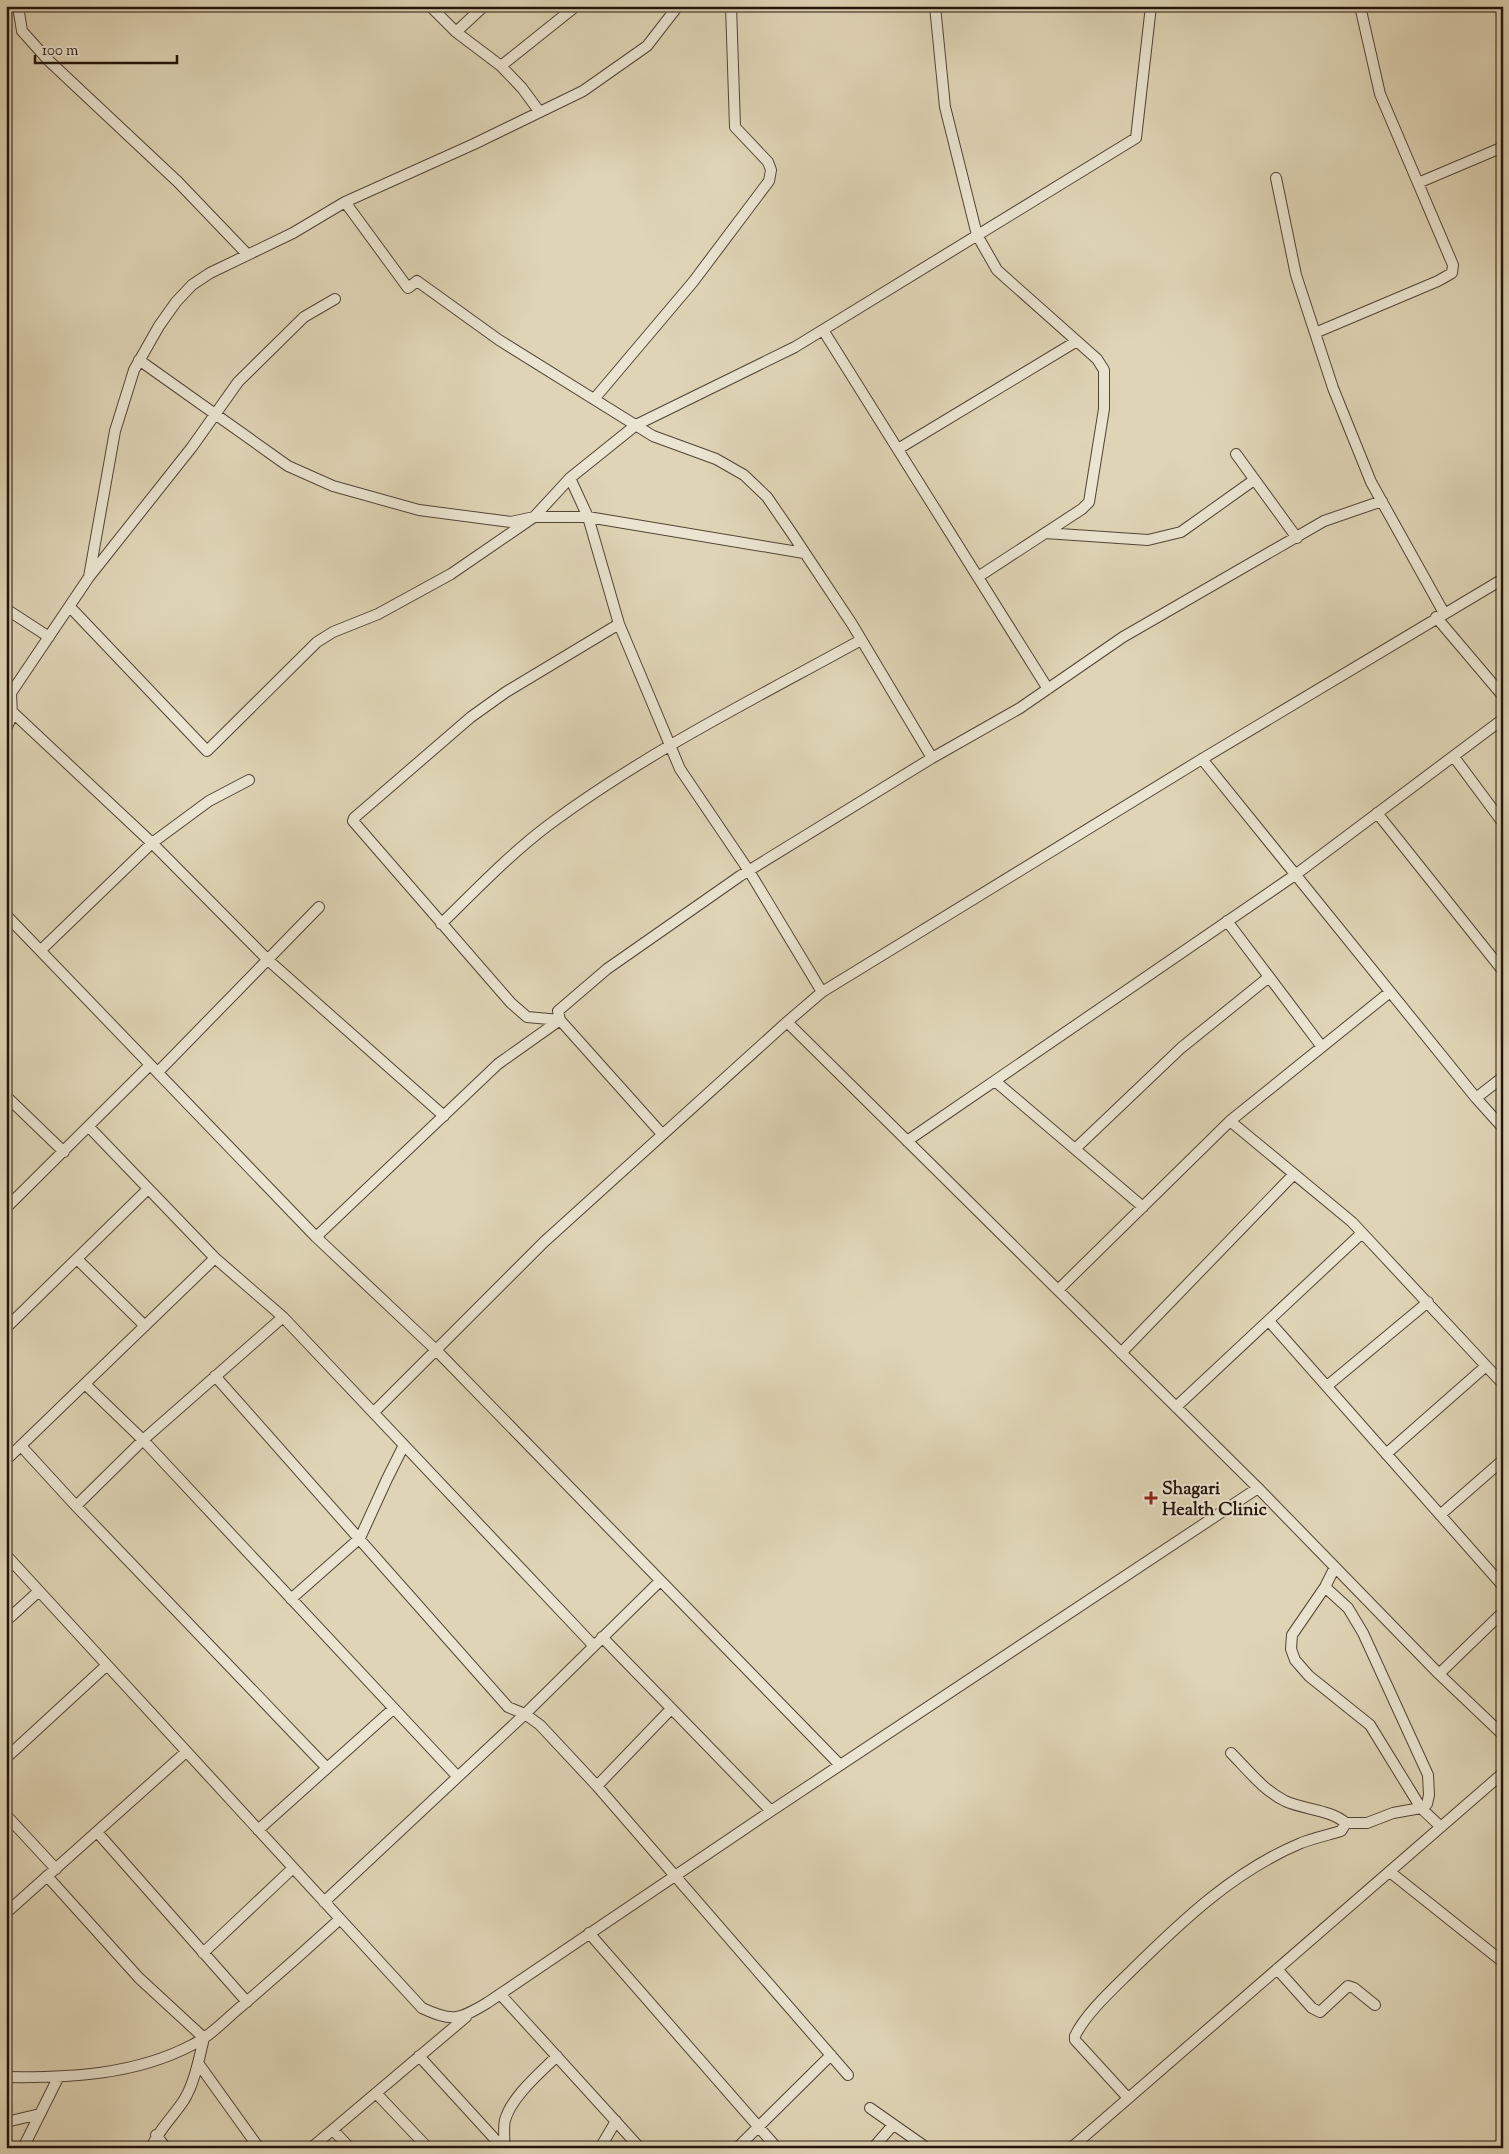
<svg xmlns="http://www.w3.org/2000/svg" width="1509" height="2154" viewBox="0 0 1509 2154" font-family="'Sorts Mill Goudy',serif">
	<rect width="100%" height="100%" fill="#dfd5b6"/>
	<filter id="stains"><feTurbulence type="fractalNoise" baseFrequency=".004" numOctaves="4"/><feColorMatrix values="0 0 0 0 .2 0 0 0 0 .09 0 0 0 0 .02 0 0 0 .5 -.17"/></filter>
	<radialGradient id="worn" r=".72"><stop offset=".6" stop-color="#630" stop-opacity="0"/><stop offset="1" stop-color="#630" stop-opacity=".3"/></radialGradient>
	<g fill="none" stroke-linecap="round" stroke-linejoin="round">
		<!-- street casing -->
		<g stroke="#524436" stroke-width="12">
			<path id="street" d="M 18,6 L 22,31 L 48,60 L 178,182 L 247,254
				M 430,6 L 456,32 L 501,66 L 522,88 L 539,111
				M 935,6 L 945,107 L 977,235 L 997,270 L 1097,359 L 1104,370 L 1104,409 L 1089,502 L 1082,509 L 978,577
				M 456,32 L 484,6
				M 501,66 L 576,6
				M 1276,178 L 1296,275 L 1333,388 L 1371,482 L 1444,613
				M 1418,183 L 1503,147
				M 345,202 L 408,288 L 417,281 L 499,340 L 653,436 L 716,459 L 744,475 L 767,497 L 791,532 L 852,624 L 932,758
				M 823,330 L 1048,689
				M 1315,333 L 1438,281 L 1452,273 L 1453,265 L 1380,94 L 1360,6
				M 139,360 L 288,466 L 333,486 L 419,510 L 511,522 L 534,517 L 588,517 L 804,553
				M 595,398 L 693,282 L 769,181 L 771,170 L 768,162 L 735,127 L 731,6
				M 898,449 L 1077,341
				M 1236,454 L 1297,538
				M 570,478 L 588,517 L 619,624 L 680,769 L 749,871 L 822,992
				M 1045,533 L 1148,540 L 1181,532 L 1254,480
				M 89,577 L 115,431 L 134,370 L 159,326 L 176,302 L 192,285 L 210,273 L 293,233 L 345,202 L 474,144 L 583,91 L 647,46 L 678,6
				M 70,607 L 207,751 L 317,642 L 333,632 L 378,614 L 451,574 L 534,517 L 570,478 L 636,425 L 795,347 L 1136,138 L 1151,6
				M 6,609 L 49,637
				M 1436,617 L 1503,696
				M 619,624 L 506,692 L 471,717 L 354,818 L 353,821 L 511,1003 L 527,1017 L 560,1020 L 662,1134
				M 6,706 L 152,843 L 268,960 L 444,1116
				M 6,729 L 12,716 L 11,693 L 89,577 L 192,447 L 238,382 L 304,317 L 335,299
				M 1454,757 L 1503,823
				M 1202,759 L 1476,1098 L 1503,1128
				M 1377,813 L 1503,971
				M 6,915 L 316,1237 L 437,1351 L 840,1765
				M 1227,921 L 1322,1047
				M 441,924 C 476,890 511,853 550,824 C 647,752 756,698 861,640
				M 41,950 L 152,843 L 209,801 L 249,780
				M 158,1072 L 319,907
				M 995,1081 L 1143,1207
				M 6,1096 L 64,1152
				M 1476,1098 L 1503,1077
				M 1230,1121 L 1352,1222 L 1503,1384
				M 89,1127 L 215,1258 L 283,1317 L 593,1645
				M 907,1141 L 1295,875 L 1503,719
				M 1075,1149 L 1181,1048 L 1269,977
				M 6,1208 L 150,1065
				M 316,1237 L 498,1064 L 560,1020 L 558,1011 L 607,969 L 740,876 L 932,758 L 1020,708 L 1123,637 L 1324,521 L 1382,501
				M 77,1259 L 145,1326
				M 1058,1290 L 1230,1121 L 1390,992
				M 1269,1321 L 1503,1586
				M 6,1328 L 148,1189
				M 1121,1353 L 1294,1174
				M 215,1376 L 508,1707 L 525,1714 L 540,1725 L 597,1786 L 848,2075
				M 85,1384 L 143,1440 L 457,1776
				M 1327,1386 L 1428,1302
				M 1176,1407 L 1362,1233
				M 374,1412 L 544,1242 L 787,1022
				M 21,1446 L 76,1506 L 327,1768
				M 1386,1454 L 1486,1366
				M 6,1460 L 215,1258
				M 1258,1488 L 1439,1674 L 1503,1735
				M 76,1506 L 143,1440 L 283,1317
				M 1440,1515 L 1503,1460
				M 6,1555 L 422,2008 C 452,2022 459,2020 487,2003 L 771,1811 L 1258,1488 L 787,1022 L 822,992 L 1202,759 L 1503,579
				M 1335,1567 L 1325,1587 L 1292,1635 L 1291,1649 L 1295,1660 L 1309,1676 L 1370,1725 L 1421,1808 L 1441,1827
				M 291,1599 L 360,1538 L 387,1479 L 404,1445
				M 6,1621 L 39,1591
				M 602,1637 L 771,1811
				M 1439,1674 L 1503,1612
				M 1231,1753 C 1248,1770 1263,1790 1285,1801 C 1305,1810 1329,1809 1346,1823
				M 6,1758 L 107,1665
				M 597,1786 L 671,1709
				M 6,1815 L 56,1869
				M 258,1830 L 393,1709
				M 97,1832 L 247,2002
				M 1390,1872 L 1503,1962
				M 47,1876 L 139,1978 L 204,2038 C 199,2058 195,2082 184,2100 C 173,2117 159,2129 151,2148
				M 324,1902 L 525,1714 L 659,1582
				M 6,1913 L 186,1752
				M 589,1933 L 777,2148
				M 203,1953 L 293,1868
				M 1277,1969 L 1312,2008 L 1320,2012 L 1348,1986 L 1354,1988 L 1375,2005
				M 500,1994 L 640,2148
				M 419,2056 L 503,2148
				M 198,2063 L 259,2148
				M 6,2077 C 69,2078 135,2075 192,2045 C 209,2037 223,2022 237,2010 C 272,1980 306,1950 340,1919
				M 376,2093 L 428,2148
				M 1128,2098 L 1075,2040 L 1075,2036 C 1086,2013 1114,1988 1132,1970 C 1183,1920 1234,1871 1301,1843 C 1314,1838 1328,1835 1341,1831 L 1346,1823 L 1367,1823 L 1393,1813 L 1421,1808 L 1427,1804 L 1429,1795 L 1428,1775 L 1363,1633 L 1348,1608 L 1325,1587
				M 870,2108 L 927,2148
				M 6,2122 L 40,2114
				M 333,2130 L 350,2148
				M 156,2135 L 166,2148
				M 23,2148 L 58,2078
				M 311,2148 L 466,2017
				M 504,2148 C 505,2139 503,2128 505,2120 C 512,2096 540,2073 557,2056
				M 600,2148 L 616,2121
				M 737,2148 L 831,2055
				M 873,2148 L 893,2125
				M 1071,2148 L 1503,1773"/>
		</g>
		<!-- street -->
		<use href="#street" stroke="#eae4d0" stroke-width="10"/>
	</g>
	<!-- markers -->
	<path fill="#8f2418" stroke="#eae4d0" stroke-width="2" d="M1148.5 1490.5h5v5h5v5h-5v5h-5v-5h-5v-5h5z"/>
	<g text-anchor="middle" stroke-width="4" stroke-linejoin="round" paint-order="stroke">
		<!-- poi labels -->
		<g font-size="18" font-weight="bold" fill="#23140b" stroke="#eae4d0" text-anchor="start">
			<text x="1162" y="1494">Shagari<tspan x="1162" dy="21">Health Clinic</tspan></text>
		</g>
	</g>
	<!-- margin -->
	<rect width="1509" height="2154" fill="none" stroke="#dfd5b6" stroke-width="25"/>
	<rect x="8" y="8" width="1494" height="2139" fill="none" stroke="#23140b" stroke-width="2.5"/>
	<rect x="12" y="12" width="1484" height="2129" fill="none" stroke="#23140b"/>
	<!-- scale -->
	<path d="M35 55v8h142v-8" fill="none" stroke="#23140b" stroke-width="2.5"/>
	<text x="42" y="55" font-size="15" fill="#23140b" stroke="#eae4d0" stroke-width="4" paint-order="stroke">100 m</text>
	<rect width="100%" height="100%" filter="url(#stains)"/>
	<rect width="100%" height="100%" fill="url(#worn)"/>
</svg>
